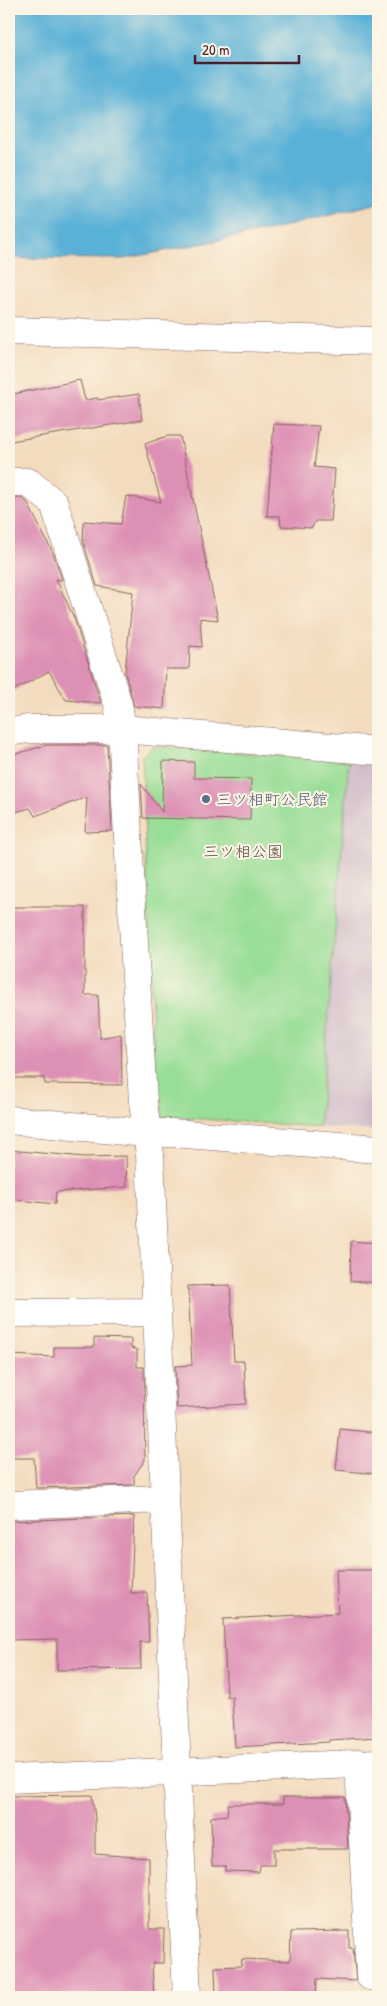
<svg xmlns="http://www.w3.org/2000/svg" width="387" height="2006" viewBox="0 0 387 2006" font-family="'Patrick Hand','Klee One',sans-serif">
	<rect width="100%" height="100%" fill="#fcf5e5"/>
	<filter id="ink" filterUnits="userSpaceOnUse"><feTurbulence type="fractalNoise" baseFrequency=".02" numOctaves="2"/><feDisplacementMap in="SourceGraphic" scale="10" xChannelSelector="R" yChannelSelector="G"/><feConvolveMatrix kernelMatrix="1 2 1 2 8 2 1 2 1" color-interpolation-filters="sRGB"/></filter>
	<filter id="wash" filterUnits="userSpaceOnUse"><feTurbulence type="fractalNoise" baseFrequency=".0096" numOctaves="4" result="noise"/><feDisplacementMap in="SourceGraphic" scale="20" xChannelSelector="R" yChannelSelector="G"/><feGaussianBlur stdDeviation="1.12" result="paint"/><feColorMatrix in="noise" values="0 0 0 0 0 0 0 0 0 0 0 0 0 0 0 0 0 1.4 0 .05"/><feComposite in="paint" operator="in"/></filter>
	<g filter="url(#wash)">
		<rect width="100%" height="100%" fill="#f3dcbe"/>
		<!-- industrial -->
		<path fill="#d1bdca" d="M 349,761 L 378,763 L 378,1131 L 319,1127 Z"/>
		<!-- park -->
		<path fill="#99de96" stroke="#727e60" d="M 153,746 L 349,761 L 319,1127 L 156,1116 L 142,756 Z"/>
		<!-- water -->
		<path fill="#5ab1d7" stroke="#526881" d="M 9,9 L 378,9 L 378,203 L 271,230 L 123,259 L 9,258 Z"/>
		<g id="blocks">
			<!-- building -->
			<path fill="#dd90b5" d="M 80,380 L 85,400 L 98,398 L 98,400 L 139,394 L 142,420 L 11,441 L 9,395 Z
				M 274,424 L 319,426 L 314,467 L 335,469 L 331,521 L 315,521 L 312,528 L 281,526 L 280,516 L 267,516 Z
				M 167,436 L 180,436 L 218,620 L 200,618 L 202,647 L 190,646 L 189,669 L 166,669 L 164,709 L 134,706 L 125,673 L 133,592 L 97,586 L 83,541 L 84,521 L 121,524 L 126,496 L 161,502 L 145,444 Z
				M 9,498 L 22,498 L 27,502 L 54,555 L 62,580 L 56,579 L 74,618 L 101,703 L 66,700 L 49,671 L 9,693 Z
				M 47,745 L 107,745 L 112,831 L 85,832 L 87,797 L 35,816 L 30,808 L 9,814 L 9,756 Z
				M 163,761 L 194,762 L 194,778 L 251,779 L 250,820 L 143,818 L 141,784 L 162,812 Z
				M 9,907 L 85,907 L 85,995 L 98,995 L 100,1038 L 121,1034 L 122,1085 L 45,1084 L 44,1078 L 9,1078 Z
				M 9,1150 L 85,1157 L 126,1156 L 127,1187 L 56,1192 L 55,1204 L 9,1199 Z
				M 351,1241 L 378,1243 L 378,1283 L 350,1281 Z
				M 230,1285 L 234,1361 L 244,1361 L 246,1404 L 177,1408 L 175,1366 L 192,1365 L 188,1286 Z
				M 94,1338 L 131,1339 L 131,1348 L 137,1350 L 137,1367 L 144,1367 L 145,1460 L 134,1476 L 134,1485 L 36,1488 L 34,1458 L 9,1458 L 9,1355 L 54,1357 L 54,1347 L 94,1347 Z
				M 340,1429 L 378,1433 L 378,1474 L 336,1470 Z
				M 134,1516 L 131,1593 L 147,1593 L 149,1642 L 140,1642 L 141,1669 L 57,1670 L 57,1639 L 9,1640 L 9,1563 L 11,1563 L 12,1521 Z
				M 336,1570 L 378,1570 L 378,1737 L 329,1740 L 329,1742 L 235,1747 L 232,1697 L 227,1697 L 223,1619 L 338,1613 Z
				M 92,1795 L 95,1818 L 95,1854 L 149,1858 L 149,1929 L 164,1929 L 163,1963 L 152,1963 L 154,1997 L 9,1997 L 9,1796 Z
				M 283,1797 L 345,1797 L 348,1849 L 274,1849 L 274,1865 L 260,1865 L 259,1872 L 225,1871 L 225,1866 L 212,1866 L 211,1817 L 227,1815 L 228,1804 L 283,1804 Z
				M 349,1931 L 349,1948 L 353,1948 L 356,1981 L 317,1979 L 316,1997 L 216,1997 L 215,1967 L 241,1966 L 242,1959 L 290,1961 L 291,1932 Z"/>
		</g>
	</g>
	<g filter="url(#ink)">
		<use href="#blocks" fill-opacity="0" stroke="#85615e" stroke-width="1"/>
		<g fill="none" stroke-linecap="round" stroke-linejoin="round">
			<!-- minor casing -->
			<g stroke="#85615e" stroke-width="29">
				<path id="minor" d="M 9,331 L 378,341
					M 9,482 L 28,482 L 54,503 L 118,704 L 122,729 L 143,1102 L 150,1155 L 187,1997
					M 9,732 L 28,729 L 122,729 L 378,751
					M 9,1120 L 146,1133 L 172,1133 L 378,1149
					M 9,1313 L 157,1312
					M 9,1505 L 165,1499
					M 359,1763 L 370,1976
					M 9,1779 L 378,1763"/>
			</g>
			<!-- minor -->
			<use href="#minor" stroke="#fff" stroke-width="28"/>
		</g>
	</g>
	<!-- markers -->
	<circle fill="#5c6f8a" stroke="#fcf5e5" stroke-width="2" cx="206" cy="799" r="5"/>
	<g text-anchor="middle" stroke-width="4" stroke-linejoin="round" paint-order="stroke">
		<!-- service labels -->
		<g font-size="16" fill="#4e5e75" stroke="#fcf5e5" text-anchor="start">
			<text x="216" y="805">三ツ相町公民館</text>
		</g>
		<!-- park labels -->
		<g font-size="16" fill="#5e4f46" stroke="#fcf5e5">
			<text x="243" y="857">三ツ相公園</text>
		</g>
	</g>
	<!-- margin -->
	<rect width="387" height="2006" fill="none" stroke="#fcf5e5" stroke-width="30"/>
	<!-- scale -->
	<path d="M195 55v8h104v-8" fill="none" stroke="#4a1f2b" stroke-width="2.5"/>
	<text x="202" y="55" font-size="15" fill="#4a1f2b" stroke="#fcf5e5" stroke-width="4" paint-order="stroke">20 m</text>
</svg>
